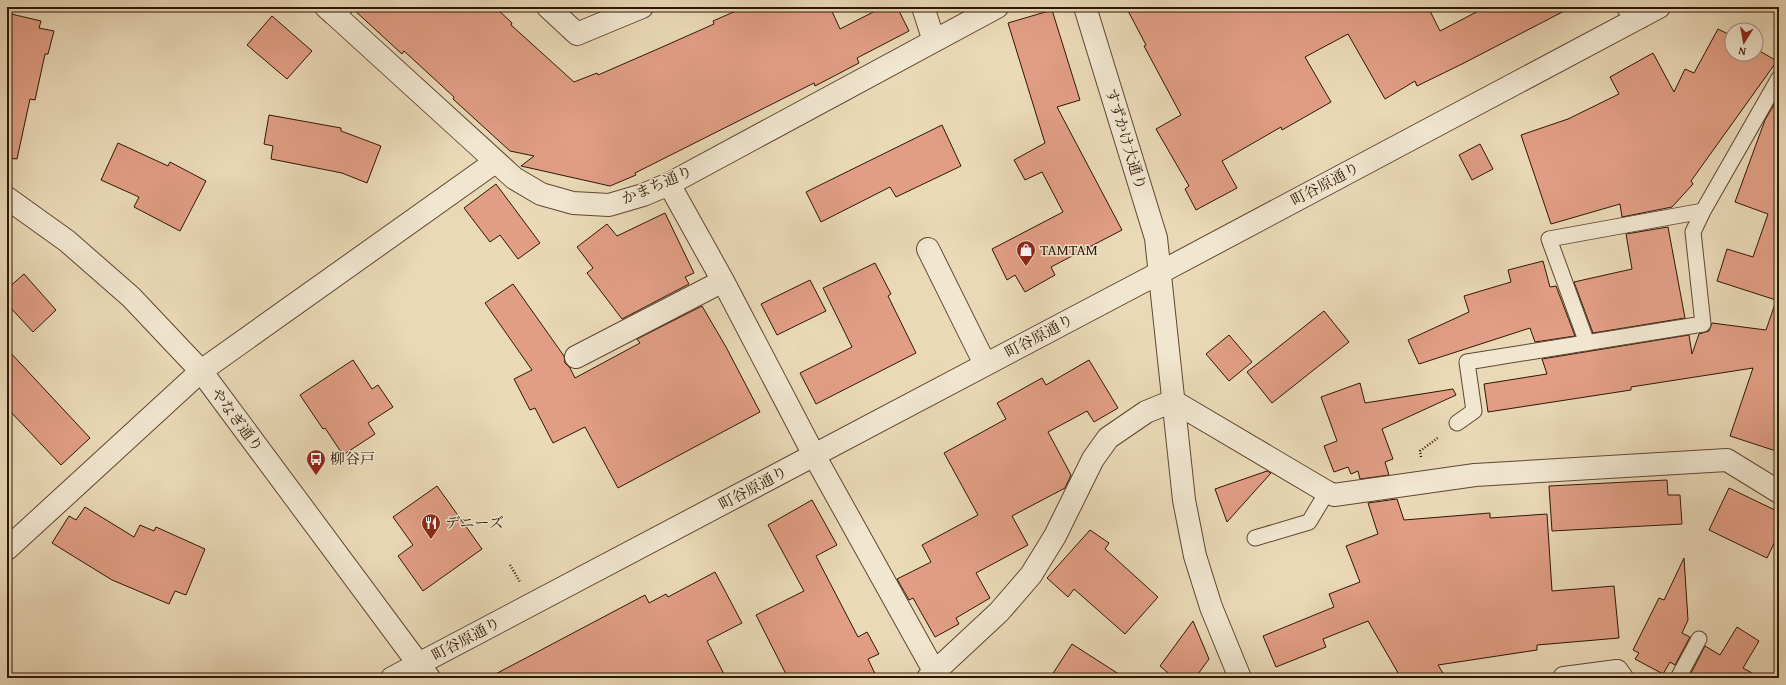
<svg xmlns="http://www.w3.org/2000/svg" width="1786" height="685" viewBox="0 0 1786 685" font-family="'Gentium Book Plus','Noto Serif JP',serif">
	<rect width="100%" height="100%" fill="#ead9b7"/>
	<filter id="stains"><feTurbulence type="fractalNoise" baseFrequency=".005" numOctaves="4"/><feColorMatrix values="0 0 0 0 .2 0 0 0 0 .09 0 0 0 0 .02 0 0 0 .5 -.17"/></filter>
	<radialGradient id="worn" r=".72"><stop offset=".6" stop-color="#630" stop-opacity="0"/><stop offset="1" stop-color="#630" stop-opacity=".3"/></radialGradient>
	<!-- building -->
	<path fill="#e19e85" stroke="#2f1604" d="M 353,7 L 495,7 L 512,23 L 511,25 L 574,82 L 597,73 L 598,75 L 660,48 L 714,24 L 713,21 L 745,7 L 830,7 L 840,29 L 883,7 L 897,7 L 909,31 L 857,58 L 859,63 L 815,86 L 814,83 L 635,173 L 636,175 L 610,186 L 521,166 L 534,156 L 510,151 L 453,99 L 454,97 L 404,51 L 402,54 L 353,9 Z
		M 1126,7 L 1428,7 L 1440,31 L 1486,7 L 1572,7 L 1464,63 L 1417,86 L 1415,81 L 1385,99 L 1348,34 L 1305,57 L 1331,102 L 1282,130 L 1281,127 L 1222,161 L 1237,188 L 1196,210 L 1185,189 L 1189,186 L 1156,129 L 1181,115 L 1144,46 L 1146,45 Z
		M 1052,10 L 1080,100 L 1057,107 L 1122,230 L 1051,267 L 1055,275 L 1025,292 L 1015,275 L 1007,280 L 992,249 L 1063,212 L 1042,172 L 1025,180 L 1014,160 L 1045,143 L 1008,23 Z
		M 7,13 L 41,21 L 39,28 L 54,31 L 48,54 L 45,54 L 35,100 L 30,99 L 17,159 L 7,158 Z
		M 272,16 L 312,51 L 287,79 L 247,45 Z
		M 1718,29 L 1732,36 L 1732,54 L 1756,54 L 1756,49 L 1777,61 L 1691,181 L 1693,184 L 1672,207 L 1622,217 L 1620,204 L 1551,224 L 1521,135 L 1568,119 L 1619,94 L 1610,77 L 1653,53 L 1674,92 L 1685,69 L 1694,73 Z
		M 1779,96 L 1779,301 L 1717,281 L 1727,249 L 1753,257 L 1768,214 L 1735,202 L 1765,120 Z
		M 269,115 L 341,128 L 341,131 L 381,146 L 367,183 L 342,173 L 271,159 L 273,146 L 264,144 Z
		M 942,125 L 961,166 L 896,197 L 890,187 L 821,222 L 806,192 Z
		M 118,143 L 168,166 L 170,162 L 206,181 L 180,231 L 134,207 L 139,197 L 101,180 Z
		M 1480,144 L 1493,169 L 1472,180 L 1459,155 Z
		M 496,184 L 540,243 L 518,259 L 500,235 L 490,242 L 464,208 Z
		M 665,213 L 694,273 L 685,277 L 689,284 L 622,319 L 587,273 L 593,268 L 577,247 L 607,224 L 617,236 Z
		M 1668,227 L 1685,318 L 1593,333 L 1574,282 L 1632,269 L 1626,234 Z
		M 1543,261 L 1550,287 L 1556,286 L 1575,336 L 1535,342 L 1530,328 L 1419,364 L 1408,340 L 1469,312 L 1464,296 L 1511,282 L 1508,270 Z
		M 875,263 L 891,294 L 888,296 L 916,353 L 816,404 L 800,373 L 852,347 L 823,288 Z
		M 24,274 L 56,310 L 33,332 L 7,304 L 7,289 Z
		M 810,280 L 826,311 L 777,335 L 761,304 Z
		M 513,284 L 564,356 L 565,363 L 570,368 L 575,378 L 640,343 L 637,339 L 702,306 L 726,347 L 760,412 L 618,488 L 585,427 L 553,443 L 535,408 L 530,410 L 514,379 L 532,370 L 485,303 Z
		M 1775,304 L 1779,305 L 1779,452 L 1730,436 L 1753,368 L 1631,387 L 1631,390 L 1488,412 L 1484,384 L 1547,374 L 1542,359 L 1689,335 L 1692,354 L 1699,334 L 1709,331 L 1712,323 L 1766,330 Z
		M 1324,311 L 1349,342 L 1272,403 L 1247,372 Z
		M 1229,335 L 1252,362 L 1229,381 L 1206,354 Z
		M 7,349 L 90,438 L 61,465 L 7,408 Z
		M 353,360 L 372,389 L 378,385 L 393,407 L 368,423 L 375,434 L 343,455 L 325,428 L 323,429 L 300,395 Z
		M 1089,360 L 1118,408 L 1094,422 L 1087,411 L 1048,432 L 1071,475 L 1065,488 L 1012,516 L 1028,545 L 976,573 L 990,598 L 956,618 L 959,624 L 935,637 L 913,598 L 909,600 L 897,579 L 931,562 L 922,545 L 978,515 L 944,453 L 1006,419 L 997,403 L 1042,378 L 1046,385 Z
		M 1360,383 L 1365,403 L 1453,389 L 1456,395 L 1382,429 L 1393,459 L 1385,462 L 1389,475 L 1360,479 L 1358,471 L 1351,474 L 1348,467 L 1334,472 L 1324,446 L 1337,441 L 1321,397 Z
		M 1267,471 L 1271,473 L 1227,522 L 1215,489 Z
		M 1667,480 L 1668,495 L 1680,495 L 1682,524 L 1552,531 L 1549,486 Z
		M 437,486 L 482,549 L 423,591 L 398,556 L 413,545 L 393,517 Z
		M 1729,488 L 1779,512 L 1779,533 L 1767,558 L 1709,530 Z
		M 1397,499 L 1404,520 L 1490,513 L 1490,518 L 1547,514 L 1552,591 L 1614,586 L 1619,638 L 1537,645 L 1537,650 L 1438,665 L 1446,678 L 1401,678 L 1368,621 L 1323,639 L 1326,647 L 1276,667 L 1263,636 L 1334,607 L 1329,594 L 1360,582 L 1346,546 L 1378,534 L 1368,503 Z
		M 812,500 L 837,545 L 816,556 L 858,637 L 867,632 L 879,654 L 868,659 L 877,678 L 788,678 L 756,615 L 804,591 L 768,525 Z
		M 85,507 L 134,537 L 140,525 L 154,531 L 156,527 L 205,549 L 186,595 L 175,591 L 169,604 L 112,580 L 52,543 L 69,516 L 76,520 Z
		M 1090,530 L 1109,543 L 1105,549 L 1158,597 L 1125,634 L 1074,589 L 1068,597 L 1047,578 Z
		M 1684,558 L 1688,620 L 1682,633 L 1690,637 L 1675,665 L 1670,662 L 1663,674 L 1635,659 L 1639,653 L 1633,650 L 1659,598 L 1664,600 Z
		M 715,572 L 742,623 L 707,641 L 726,678 L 488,678 L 645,595 L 649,603 L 666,594 L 668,597 Z
		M 1193,621 L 1209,659 L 1195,678 L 1174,678 L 1160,666 Z
		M 1737,627 L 1759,641 L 1743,668 L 1761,678 L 1700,678 L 1691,673 L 1705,646 L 1720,655 Z
		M 1072,644 L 1100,662 L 1125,678 L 1050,678 Z"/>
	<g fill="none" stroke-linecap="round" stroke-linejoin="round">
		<!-- service casing -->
		<g stroke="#5e4731" stroke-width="17">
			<path id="service" d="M 1587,343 L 1549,239 L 1703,211
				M 1457,423 L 1474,411 L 1467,362 L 1703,324 L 1693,232 L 1703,211 L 1779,78
				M 1255,538 L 1309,522 L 1327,492
				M 1678,678 L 1699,639"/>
		</g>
		<!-- minor casing -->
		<g stroke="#5e4731" stroke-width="24">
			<path id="minor" d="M 341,7 L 334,14 L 514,178 L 541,194 L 573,203 L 609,205 L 643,195 L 669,184 L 997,7
				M 548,7 L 577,34 L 642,7
				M 923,7 L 934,41
				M 1628,7 L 1640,17
				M 669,184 L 723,281 L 814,455 L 938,678
				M 928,249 L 985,364
				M 576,357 L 723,281
				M 7,549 L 201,371 L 495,162
				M 928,678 L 999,612 L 1031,575 L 1055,536 L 1093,459 L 1108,438 L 1146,412 L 1173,401 L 1327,492 L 1334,495 L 1475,475 L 1727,460 L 1779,492
				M 1564,678 L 1617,671 L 1622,678"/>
		</g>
		<!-- tertiary casing -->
		<g stroke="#5e4731" stroke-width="24">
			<path id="tertiary" d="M 326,7 L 334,14
				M 1085,7 L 1156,238 L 1184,500 L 1195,556 L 1211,607 L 1240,678
				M 7,198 L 67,241 L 131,297 L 201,371 L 429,678
				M 392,678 L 1161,272 L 1659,7"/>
		</g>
		<!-- path -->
		<path stroke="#2f1604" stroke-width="2.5" stroke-dasharray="1 2" stroke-linecap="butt" d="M 1421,457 L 1420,451 L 1439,437
			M 510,565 L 520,582"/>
		<!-- service -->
		<use href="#service" stroke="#f1e6d0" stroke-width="15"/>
		<!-- minor -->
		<use href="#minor" stroke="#f1e6d0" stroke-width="22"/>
		<!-- tertiary -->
		<use href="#tertiary" stroke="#f1e6d0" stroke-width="22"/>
	</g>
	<!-- icons -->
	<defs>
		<g id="shop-pin" transform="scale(1)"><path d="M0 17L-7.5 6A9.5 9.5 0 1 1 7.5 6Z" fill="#8f2418" stroke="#f1e6d0"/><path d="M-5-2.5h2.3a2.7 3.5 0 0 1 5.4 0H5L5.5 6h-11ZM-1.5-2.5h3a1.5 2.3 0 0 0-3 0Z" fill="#fff"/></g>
		<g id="bus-pin" transform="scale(1)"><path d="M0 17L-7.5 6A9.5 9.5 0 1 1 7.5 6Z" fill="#8f2418" stroke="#f1e6d0"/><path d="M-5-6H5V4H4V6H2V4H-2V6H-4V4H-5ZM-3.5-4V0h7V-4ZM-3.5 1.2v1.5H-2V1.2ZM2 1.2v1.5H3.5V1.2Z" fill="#fff"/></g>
		<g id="restaurant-pin" transform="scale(1)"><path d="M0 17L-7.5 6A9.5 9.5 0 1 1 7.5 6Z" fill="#8f2418" stroke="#f1e6d0"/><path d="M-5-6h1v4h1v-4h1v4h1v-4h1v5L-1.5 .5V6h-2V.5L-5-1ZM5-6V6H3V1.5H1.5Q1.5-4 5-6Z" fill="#fff"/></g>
	</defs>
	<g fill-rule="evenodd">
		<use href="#shop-pin" x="1026" y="250"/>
		<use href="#bus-pin" x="316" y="459"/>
		<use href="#restaurant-pin" x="431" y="523"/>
	</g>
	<g text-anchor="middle" stroke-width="3" stroke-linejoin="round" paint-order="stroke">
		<!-- street labels -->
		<g font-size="15" fill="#2f1604" stroke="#f1e6d0">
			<text transform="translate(1126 139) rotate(73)" y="5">すずかけ大通り</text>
			<text transform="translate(1325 184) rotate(-28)" y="5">町谷原通り</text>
			<text transform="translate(657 185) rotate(-23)" y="5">かまち通り</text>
			<text transform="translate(1039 336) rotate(-28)" y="5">町谷原通り</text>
			<text transform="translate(237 420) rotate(53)" y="5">やなぎ通り</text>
			<text transform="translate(753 488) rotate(-28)" y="5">町谷原通り</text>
			<text transform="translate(466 639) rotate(-28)" y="5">町谷原通り</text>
		</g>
		<!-- poi labels -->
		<g font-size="15" fill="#2f1604" stroke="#f1e6d0" text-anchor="start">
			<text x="1040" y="255">TAMTAM</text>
			<text x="330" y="464">柳谷戸</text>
			<text x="445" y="528">デニーズ</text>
		</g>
	</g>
	<!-- margin -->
	<rect width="1786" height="685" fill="none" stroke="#ead9b7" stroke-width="24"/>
	<rect x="8" y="8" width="1770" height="669" fill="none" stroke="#2f1604" stroke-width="2"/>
	<rect x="12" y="12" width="1762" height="661" fill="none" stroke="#2f1604"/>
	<!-- north arrow -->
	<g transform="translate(1744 42) rotate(191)"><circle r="19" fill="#f1e6d0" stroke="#a3937e"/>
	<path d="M0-3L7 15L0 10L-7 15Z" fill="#8f2418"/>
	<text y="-6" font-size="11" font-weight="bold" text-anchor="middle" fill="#2f1604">N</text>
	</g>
	<rect width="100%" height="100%" filter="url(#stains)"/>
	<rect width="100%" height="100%" fill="url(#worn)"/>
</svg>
